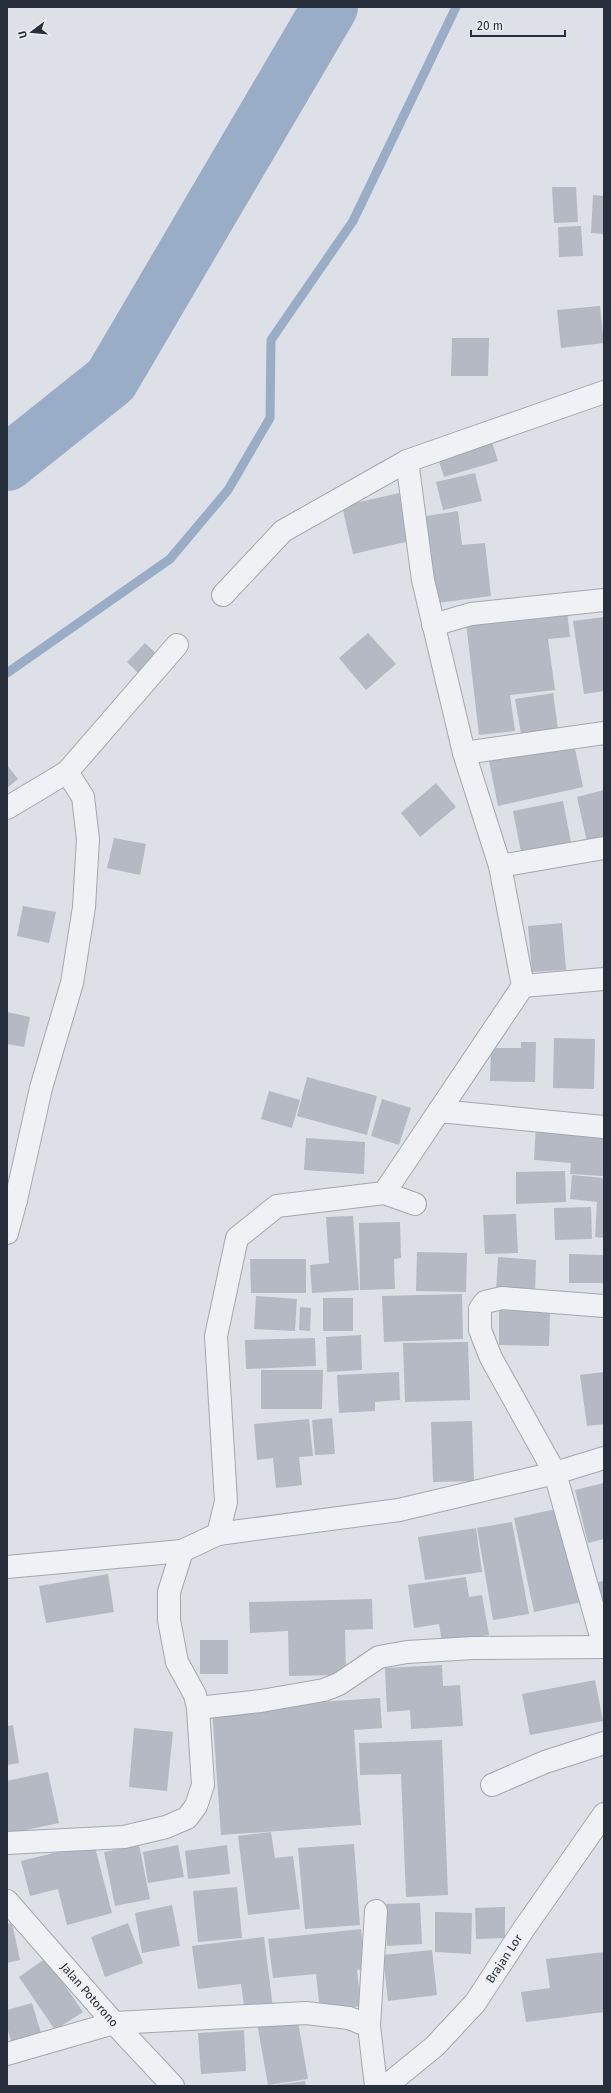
<svg xmlns="http://www.w3.org/2000/svg" width="611" height="2093" viewBox="0 0 611 2093" font-family="'Fira Sans',sans-serif">
	<rect width="100%" height="100%" fill="#dde0e6"/>
	<g fill="none" stroke-linecap="round" stroke-linejoin="round">
		<!-- stream -->
		<path stroke="#99adc6" stroke-width="9" d="M 7,673 L 170,559 L 228,490 L 270,418 L 271,340 L 353,221 L 456,7"/>
		<!-- river -->
		<path stroke="#99adc6" stroke-width="56" d="M 7,463 L 111,380 L 330,7"/>
	</g>
	<!-- building -->
	<path fill="#b4b9c3" d="M 552,187 L 576,187 L 578,222 L 554,223 Z
		M 593,195 L 604,196 L 604,234 L 591,233 Z
		M 581,226 L 583,256 L 559,257 L 558,227 Z
		M 600,306 L 604,343 L 561,348 L 557,310 Z
		M 452,338 L 489,338 L 488,376 L 451,376 Z
		M 491,439 L 498,461 L 444,477 L 437,455 Z
		M 475,473 L 482,501 L 443,510 L 436,482 Z
		M 399,493 L 410,541 L 353,554 L 342,506 Z
		M 458,511 L 462,545 L 485,543 L 491,596 L 437,603 L 426,516 Z
		M 567,611 L 570,637 L 548,639 L 555,690 L 510,695 L 515,731 L 479,735 L 466,623 Z
		M 604,617 L 604,691 L 584,694 L 573,621 Z
		M 368,633 L 396,664 L 366,690 L 339,658 Z
		M 145,643 L 163,660 L 144,679 L 127,662 Z
		M 553,693 L 558,729 L 521,734 L 515,699 Z
		M 574,744 L 583,787 L 498,806 L 489,761 Z
		M 7,765 L 18,779 L 7,788 Z
		M 436,783 L 456,807 L 420,837 L 401,813 Z
		M 604,790 L 604,838 L 587,842 L 577,797 Z
		M 563,801 L 571,842 L 521,852 L 513,811 Z
		M 114,838 L 146,844 L 140,875 L 107,868 Z
		M 23,906 L 56,912 L 49,943 L 17,936 Z
		M 562,923 L 566,970 L 532,972 L 528,926 Z
		M 7,1012 L 30,1017 L 24,1047 L 7,1044 Z
		M 554,1038 L 595,1039 L 594,1089 L 553,1088 Z
		M 521,1042 L 536,1042 L 535,1082 L 490,1081 L 491,1048 L 521,1048 Z
		M 307,1077 L 377,1096 L 367,1135 L 297,1116 Z
		M 269,1091 L 300,1100 L 292,1128 L 261,1119 Z
		M 382,1099 L 411,1108 L 399,1145 L 371,1136 Z
		M 536,1123 L 604,1129 L 603,1176 L 570,1174 L 571,1163 L 534,1160 Z
		M 306,1138 L 365,1142 L 364,1174 L 304,1170 Z
		M 565,1171 L 566,1202 L 516,1204 L 516,1172 Z
		M 572,1175 L 604,1178 L 604,1238 L 595,1237 L 597,1202 L 570,1199 Z
		M 591,1207 L 592,1239 L 555,1240 L 554,1208 Z
		M 516,1214 L 518,1253 L 485,1254 L 483,1215 Z
		M 353,1216 L 359,1290 L 312,1293 L 310,1265 L 329,1263 L 326,1217 Z
		M 400,1222 L 401,1258 L 394,1259 L 395,1289 L 360,1290 L 359,1223 Z
		M 417,1252 L 467,1253 L 466,1292 L 416,1291 Z
		M 569,1254 L 604,1255 L 604,1283 L 569,1283 Z
		M 498,1257 L 536,1260 L 535,1293 L 496,1291 Z
		M 250,1259 L 306,1259 L 306,1293 L 251,1293 Z
		M 462,1294 L 463,1339 L 384,1342 L 382,1296 Z
		M 256,1296 L 297,1299 L 295,1331 L 254,1329 Z
		M 323,1298 L 353,1298 L 353,1331 L 323,1331 Z
		M 300,1307 L 311,1308 L 310,1331 L 299,1330 Z
		M 499,1310 L 550,1312 L 549,1346 L 499,1345 Z
		M 361,1335 L 362,1370 L 327,1372 L 326,1337 Z
		M 315,1338 L 316,1366 L 246,1369 L 245,1340 Z
		M 468,1342 L 470,1400 L 405,1402 L 403,1343 Z
		M 261,1370 L 323,1370 L 322,1409 L 261,1409 Z
		M 399,1372 L 400,1400 L 375,1402 L 375,1411 L 339,1413 L 337,1375 Z
		M 604,1372 L 604,1424 L 587,1426 L 580,1375 Z
		M 332,1418 L 335,1454 L 315,1455 L 312,1420 Z
		M 309,1419 L 313,1456 L 299,1457 L 302,1485 L 276,1488 L 273,1458 L 257,1460 L 254,1424 Z
		M 472,1421 L 474,1481 L 433,1482 L 431,1422 Z
		M 604,1483 L 604,1539 L 588,1543 L 575,1490 Z
		M 561,1508 L 582,1602 L 534,1612 L 514,1518 Z
		M 512,1522 L 529,1614 L 493,1620 L 477,1528 Z
		M 476,1528 L 482,1572 L 425,1580 L 418,1537 Z
		M 108,1574 L 114,1612 L 46,1623 L 39,1586 Z
		M 466,1577 L 469,1597 L 482,1595 L 489,1635 L 442,1642 L 439,1624 L 414,1628 L 408,1585 Z
		M 604,1581 L 604,1607 L 603,1607 L 598,1582 Z
		M 372,1599 L 373,1629 L 345,1630 L 346,1675 L 289,1676 L 288,1631 L 250,1633 L 249,1602 Z
		M 200,1640 L 228,1640 L 228,1674 L 200,1674 Z
		M 442,1665 L 443,1686 L 460,1685 L 463,1726 L 411,1729 L 410,1710 L 387,1712 L 385,1668 Z
		M 595,1680 L 603,1721 L 530,1735 L 522,1694 Z
		M 380,1698 L 382,1728 L 354,1730 L 361,1825 L 221,1835 L 212,1709 Z
		M 13,1725 L 19,1763 L 7,1765 L 7,1726 Z
		M 134,1728 L 173,1732 L 167,1791 L 129,1787 Z
		M 442,1740 L 448,1895 L 406,1897 L 401,1774 L 360,1775 L 359,1743 Z
		M 48,1772 L 59,1823 L 7,1834 L 7,1781 Z
		M 271,1832 L 275,1858 L 293,1856 L 300,1909 L 248,1915 L 238,1836 Z
		M 94,1843 L 112,1913 L 67,1925 L 58,1889 L 30,1896 L 21,1861 Z
		M 354,1844 L 360,1925 L 305,1929 L 298,1848 Z
		M 139,1845 L 150,1899 L 115,1906 L 104,1852 Z
		M 178,1845 L 184,1877 L 148,1883 L 143,1852 Z
		M 227,1845 L 230,1874 L 188,1879 L 185,1851 Z
		M 237,1887 L 242,1938 L 198,1942 L 193,1891 Z
		M 420,1903 L 422,1944 L 387,1946 L 384,1904 Z
		M 172,1905 L 180,1946 L 142,1953 L 135,1913 Z
		M 505,1907 L 505,1938 L 476,1939 L 475,1908 Z
		M 435,1912 L 472,1913 L 471,1954 L 435,1952 Z
		M 12,1923 L 20,1960 L 7,1963 L 7,1924 Z
		M 128,1923 L 143,1963 L 105,1977 L 91,1937 Z
		M 361,1929 L 365,1969 L 357,1970 L 361,2006 L 320,2011 L 316,1974 L 273,1978 L 268,1939 Z
		M 264,1937 L 273,2008 L 245,2012 L 241,1984 L 198,1989 L 192,1946 Z
		M 432,1950 L 437,1995 L 388,2001 L 383,1955 Z
		M 604,1952 L 604,2012 L 526,2022 L 521,1992 L 550,1988 L 546,1959 Z
		M 46,1958 L 83,2012 L 55,2030 L 19,1977 Z
		M 32,2003 L 41,2033 L 11,2041 L 7,2027 L 7,2010 Z
		M 297,2016 L 308,2079 L 268,2085 L 257,2023 Z
		M 244,2030 L 246,2071 L 201,2074 L 198,2033 Z
		M 305,2081 L 306,2086 L 276,2086 L 276,2085 Z"/>
	<g fill="none" stroke-linecap="round" stroke-linejoin="round">
		<!-- minor casing -->
		<g stroke="#a3a7b0" stroke-width="24">
			<g id="minor">
				<path d="M 604,392 L 407,461 L 423,580 L 464,753 L 500,866 L 523,986 L 384,1193 L 277,1206 L 237,1238 L 216,1336 L 226,1502 L 218,1534 L 399,1510 L 555,1473 L 604,1647"/>
				<path d="M 223,595 L 283,531 L 407,461"/>
				<path d="M 433,625 L 471,614 L 604,600"/>
				<path d="M 464,753 L 604,733"/>
				<path d="M 7,808 L 67,772"/>
				<path d="M 500,866 L 604,848"/>
				<path d="M 523,986 L 604,979"/>
				<path d="M 439,1111 L 604,1127"/>
				<path d="M 384,1193 L 415,1204"/>
				<path d="M 7,1197 L 16,1200 L 41,1088 L 72,983 L 84,907 L 88,839 L 83,797 L 67,772 L 177,645"/>
				<path d="M 7,1233 L 16,1200"/>
				<path d="M 604,1306 L 502,1298 L 485,1302 L 480,1309 L 480,1330 L 491,1358 L 555,1473 L 604,1458"/>
				<path d="M 7,1567 L 182,1551"/>
				<path d="M 198,1708 L 261,1701 L 324,1690 L 339,1684 L 379,1657 L 407,1652 L 473,1648 L 604,1647"/>
				<path d="M 492,1785 L 545,1762 L 604,1743"/>
				<path d="M 7,1843 L 124,1837 L 166,1827 L 187,1818 L 196,1806 L 203,1785 L 198,1708 L 195,1695 L 177,1662 L 169,1620 L 169,1592 L 182,1551 L 218,1534"/>
				<path id="s1" d="M 7,1901 L 114,2023 L 173,2086"/>
				<path d="M 376,1911 L 369,2026 L 376,2086"/>
				<path d="M 7,2054 L 114,2023 L 306,2013 L 349,2018 L 369,2026"/>
				<path id="s2" d="M 386,2086 L 435,2046 L 475,2003 L 523,1930 L 604,1814"/>
			</g>
		</g>
		<!-- minor -->
		<use href="#minor" stroke="#eff1f5" stroke-width="22"/>
	</g>
	<g text-anchor="middle" stroke-width="3.5" stroke-linejoin="round" paint-order="stroke">
		<!-- street labels -->
		<g font-size="12" fill="#272e3c" stroke="#eceff4">
			<text dy="4" stroke="none"><textPath href="#s2" startOffset="175">Brajan Lor</textPath></text>
			<text dy="4" stroke="none"><textPath href="#s1" startOffset="125">Jalan Potorono</textPath></text>
		</g>
	</g>
	<!-- border -->
	<rect width="611" height="2093" fill="none" stroke="#272e3c" stroke-width="16"/>
	<!-- north arrow -->
	<g transform="translate(32 32) rotate(254)" stroke="#eceff4" stroke-width="3" paint-order="stroke">
	<path d="M0-3L7 15L0 10L-7 15Z" fill="#272e3c"/>
	<text y="-6" font-size="11" font-weight="bold" text-anchor="middle" fill="#272e3c">U</text>
	</g>
	<!-- scale -->
	<path d="M471 30v6h94v-6" fill="none" stroke="#272e3c" stroke-width="2"/>
	<text x="477" y="30" font-size="12" fill="#272e3c" stroke="#eceff4" stroke-width="3" paint-order="stroke">20 m</text>
</svg>
